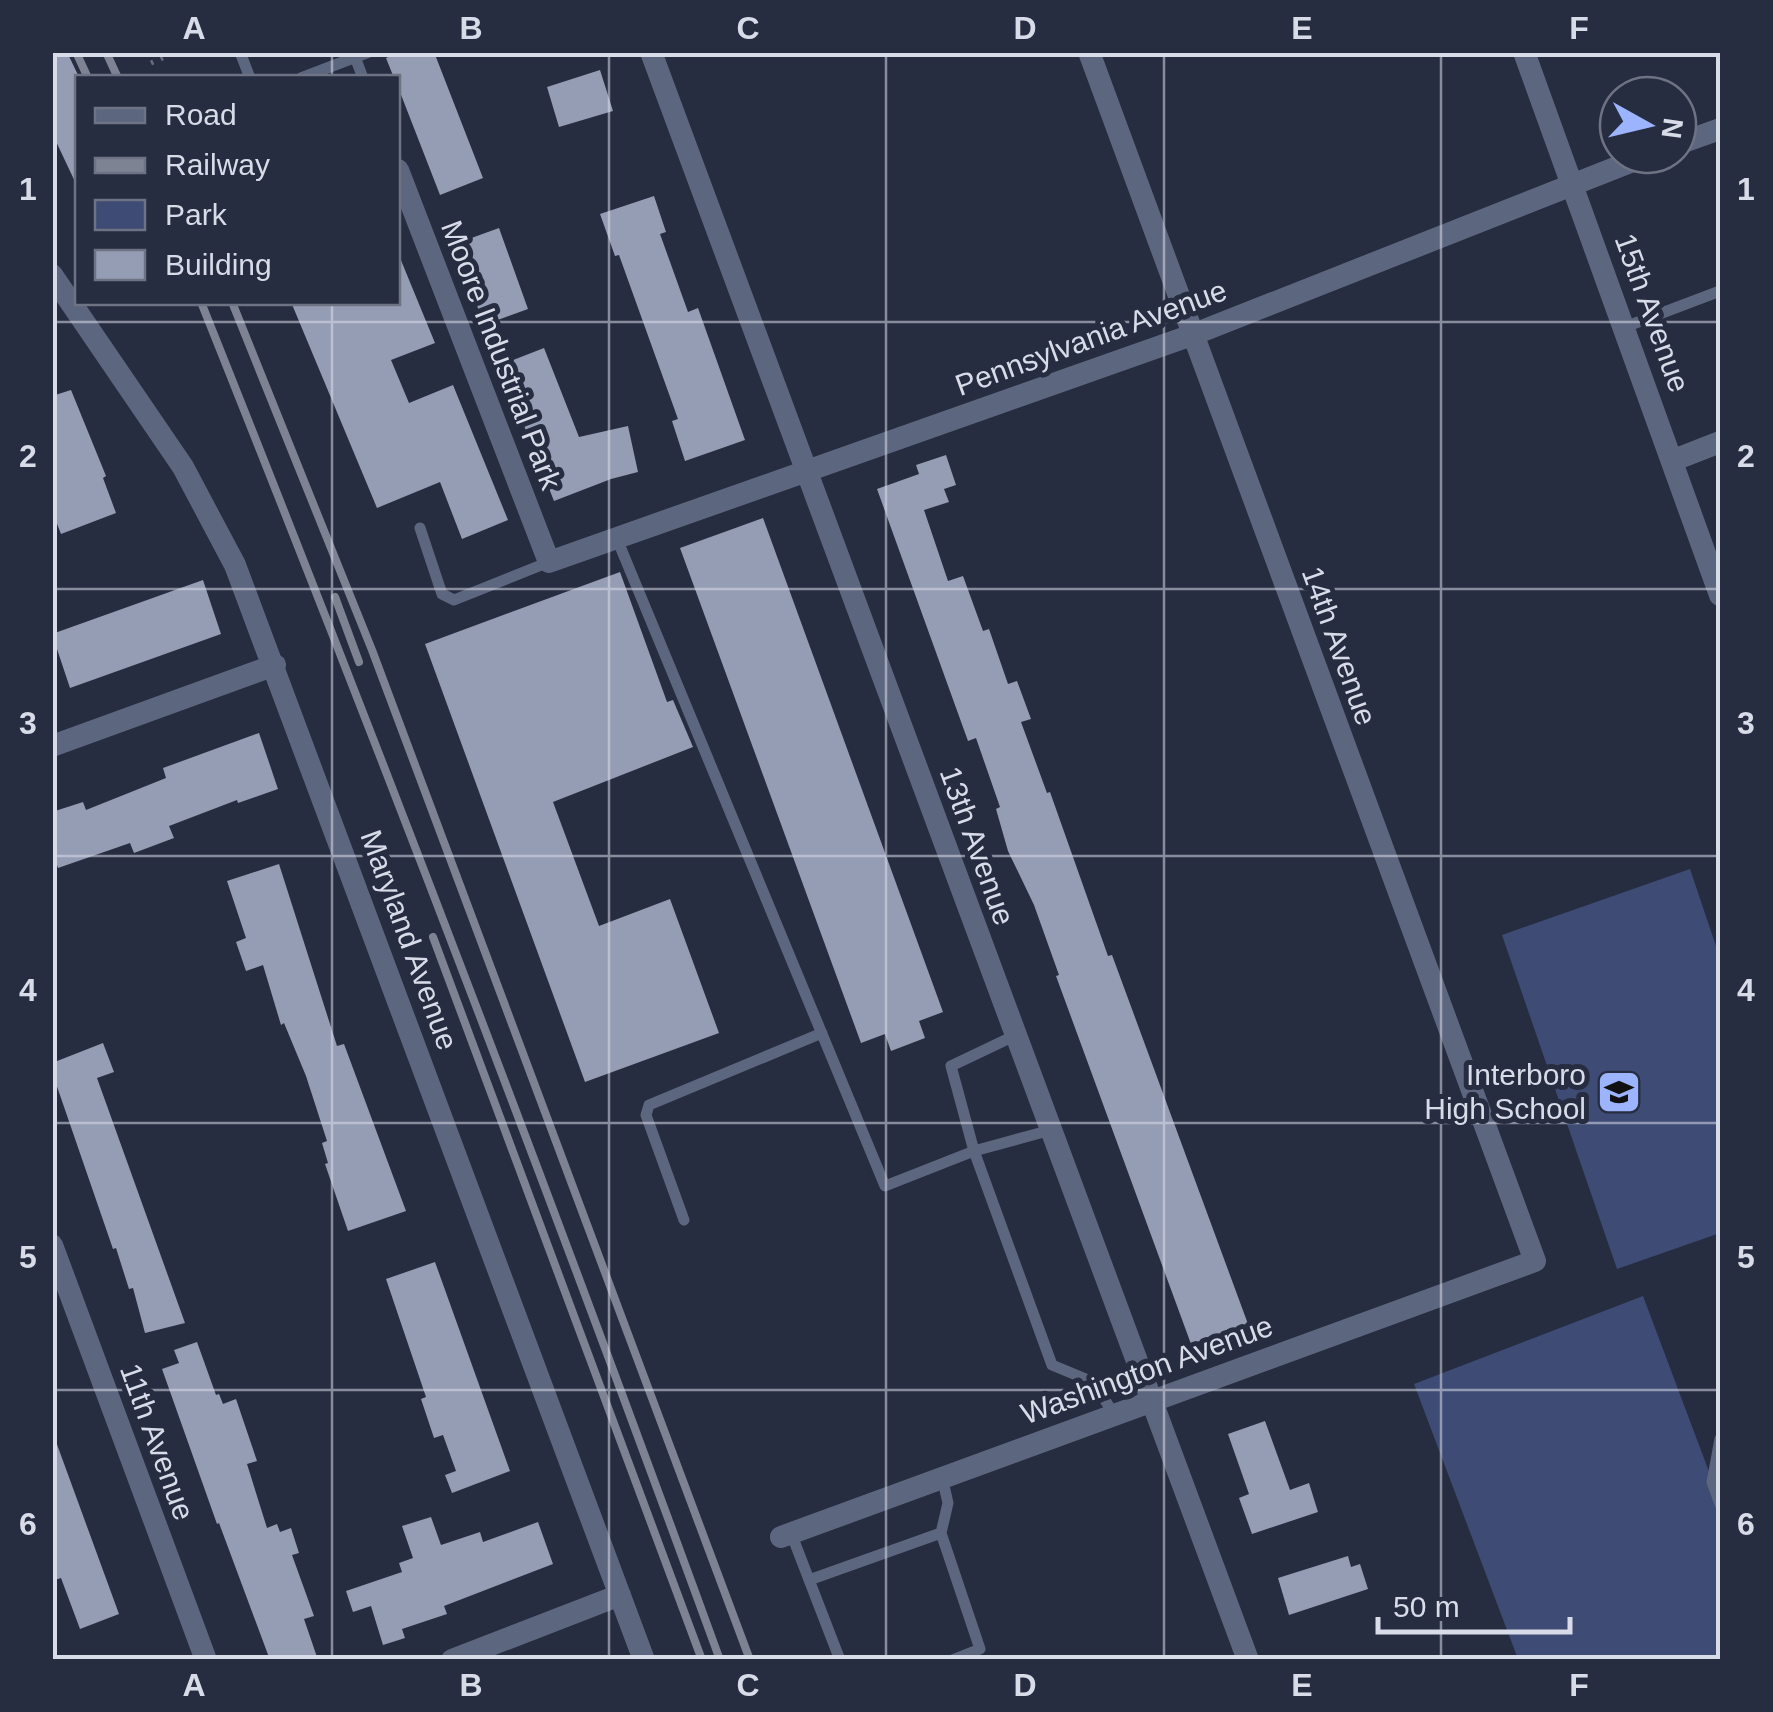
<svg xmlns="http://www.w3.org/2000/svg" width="1773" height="1712" viewBox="0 0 1773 1712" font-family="Helvetica,sans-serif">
	<rect width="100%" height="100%" fill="#272d40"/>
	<!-- green -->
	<path fill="#3e4b74" d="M 1690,869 L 1720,958 L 1720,1233 L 1617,1269 L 1502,935 Z
		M 1643,1296 L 1720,1501 L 1720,1654 L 1705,1660 L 1518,1659 L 1414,1384 Z"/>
	<!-- building -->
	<path fill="#959db5" d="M 52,52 L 67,52 L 78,75 L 78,188 L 52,133 Z
		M 400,52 L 434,52 L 483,178 L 440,195 L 398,87 L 398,78 L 394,78 L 386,58 Z
		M 600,70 L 613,111 L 559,127 L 547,87 Z
		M 654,196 L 666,232 L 660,234 L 688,312 L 698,308 L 745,440 L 685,461 L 672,421 L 678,419 L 619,255 L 615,256 L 600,214 Z
		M 499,228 L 528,309 L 484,325 L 455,244 Z
		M 398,253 L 435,343 L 391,360 L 409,403 L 453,385 L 508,520 L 462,539 L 440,482 L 377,508 L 291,302 L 398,302 Z
		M 544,348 L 579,437 L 628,426 L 638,472 L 611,479 L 554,501 L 500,365 Z
		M 71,390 L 106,476 L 103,478 L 116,513 L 61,534 L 52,511 L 52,396 Z
		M 946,455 L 956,485 L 944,489 L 949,502 L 924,510 L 948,581 L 963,576 L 983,631 L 989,629 L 1008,684 L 1017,681 L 1031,719 L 1021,722 L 1047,793 L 1050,792 L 1108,956 L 1112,955 L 1248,1324 L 1191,1344 L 1056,976 L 1059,975 L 1034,905 L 1008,851 L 996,809 L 1000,807 L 976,738 L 968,741 L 877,489 L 919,474 L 916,465 Z
		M 763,518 L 943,1012 L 919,1021 L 925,1038 L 891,1051 L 885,1034 L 861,1043 L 680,548 Z
		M 620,572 L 667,702 L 673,700 L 693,747 L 553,802 L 599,926 L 670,899 L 719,1033 L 585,1082 L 425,644 Z
		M 203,580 L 221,634 L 70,688 L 52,634 Z
		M 259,733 L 278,789 L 238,803 L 237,800 L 169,826 L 174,838 L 134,853 L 130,843 L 58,868 L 52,851 L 52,812 L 83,802 L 86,810 L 166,778 L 163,768 Z
		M 279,864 L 337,1046 L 344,1044 L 406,1211 L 348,1231 L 325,1164 L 328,1163 L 322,1143 L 327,1141 L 306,1076 L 284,1023 L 281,1025 L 263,965 L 246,971 L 236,942 L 246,938 L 227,881 Z
		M 103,1043 L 114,1072 L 97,1078 L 185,1323 L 145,1333 L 133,1288 L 129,1289 L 116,1248 L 113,1249 L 52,1072 L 52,1063 Z
		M 435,1262 L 510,1471 L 452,1493 L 445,1475 L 456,1471 L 443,1435 L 434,1438 L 421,1399 L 426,1397 L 386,1279 Z
		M 197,1342 L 216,1395 L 219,1394 L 223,1404 L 236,1399 L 257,1461 L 247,1464 L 267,1528 L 277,1524 L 280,1532 L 291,1528 L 299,1553 L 292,1555 L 314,1616 L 304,1619 L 318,1660 L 270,1660 L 219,1523 L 217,1524 L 162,1369 L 179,1363 L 174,1350 Z
		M 1265,1421 L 1290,1490 L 1309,1483 L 1318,1512 L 1252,1534 L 1239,1498 L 1249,1494 L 1228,1434 Z
		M 52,1439 L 55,1439 L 119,1614 L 80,1629 L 61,1578 L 52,1581 Z
		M 431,1517 L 441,1545 L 480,1532 L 483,1542 L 538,1522 L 553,1564 L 444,1606 L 447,1614 L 402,1629 L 405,1638 L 383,1645 L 371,1606 L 353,1612 L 346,1591 L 402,1572 L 399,1563 L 413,1558 L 402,1526 Z
		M 1348,1556 L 1351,1567 L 1360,1564 L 1368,1589 L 1289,1615 L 1278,1578 Z"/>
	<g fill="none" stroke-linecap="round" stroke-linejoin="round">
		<!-- path -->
		<path stroke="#696e7f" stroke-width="5" stroke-dasharray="2.5 8" stroke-linecap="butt" d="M 151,63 L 176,52"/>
		<!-- service -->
		<path stroke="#5d667f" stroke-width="11" d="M 240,52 L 250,78
			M 355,57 L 363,78
			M 301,78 L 369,52
			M 1625,327 L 1720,291
			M 420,528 L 442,594 L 454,600 L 549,562
			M 617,539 L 885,1186 L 974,1151 L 1051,1130
			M 1016,1035 L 951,1066 L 974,1151 L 1052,1365 L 1093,1382 L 1114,1414
			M 684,1220 L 646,1115 L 649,1105 L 822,1033
			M 1720,1439 L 1712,1482 L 1720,1504
			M 942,1477 L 948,1503 L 941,1533 L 980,1649 L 952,1660
			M 791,1533 L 840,1660
			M 809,1580 L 941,1533"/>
		<!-- minor -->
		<path stroke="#5d667f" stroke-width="22" d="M 651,52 L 1248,1660
			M 1524,52 L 1720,595
			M 1678,144 L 1720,129
			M 398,170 L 549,562 L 1192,335 L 1648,155
			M 52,275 L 183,467 L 235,565 L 644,1660
			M 1674,460 L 1720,442
			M 52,746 L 275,665
			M 52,1245 L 206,1660
			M 781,1537 L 1535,1261 L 1089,52
			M 452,1660 L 620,1595"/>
		<!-- rail -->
		<path stroke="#7e8394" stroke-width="8" d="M 76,52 L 88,78
			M 106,52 L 118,78
			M 201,302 C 381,752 554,1205 720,1660
			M 232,302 L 372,650 L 750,1660
			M 335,597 L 359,662
			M 433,937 L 702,1660"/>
	</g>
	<!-- grid -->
	<path fill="none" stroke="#d8dce9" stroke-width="2.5" stroke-opacity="0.55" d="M 332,52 L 332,78M 609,52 L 609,1660M 886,52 L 886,1660M 1164,52 L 1164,1660M 1441,52 L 1441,1660M 332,302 L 332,1660M 52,322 L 1720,322M 52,589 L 1720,589M 52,856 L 1720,856M 52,1123 L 1720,1123M 52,1390 L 1720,1390"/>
	<!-- icons -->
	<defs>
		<g id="school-square" transform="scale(2.25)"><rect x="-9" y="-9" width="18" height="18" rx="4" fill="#9cb4fd" stroke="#272d40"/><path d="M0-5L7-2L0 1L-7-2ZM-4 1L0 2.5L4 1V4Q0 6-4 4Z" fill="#111"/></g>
	</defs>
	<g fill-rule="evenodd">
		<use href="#school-square" x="1619" y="1092"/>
	</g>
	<g text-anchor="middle" stroke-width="10" stroke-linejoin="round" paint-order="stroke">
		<!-- street labels -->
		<g font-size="30" fill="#d8dce9" stroke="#272d40">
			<text transform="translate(1652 313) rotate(70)" y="10">15th Avenue</text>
			<text transform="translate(1091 338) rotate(-20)" y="10">Pennsylvania Avenue</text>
			<text transform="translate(501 355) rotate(69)" y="10">Moore Industrial Park</text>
			<text transform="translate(1339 646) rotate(70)" y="10">14th Avenue</text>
			<text transform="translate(977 846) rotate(70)" y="10">13th Avenue</text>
			<text transform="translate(409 940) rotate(70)" y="10">Maryland Avenue</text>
			<text transform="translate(1147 1370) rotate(-20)" y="10">Washington Avenue</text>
			<text transform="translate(157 1442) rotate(70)" y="10">11th Avenue</text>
		</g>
		<!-- poi labels -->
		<g font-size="30" fill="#d8dce9" stroke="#272d40" text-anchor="end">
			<text x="1586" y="1085">Interboro<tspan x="1586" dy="34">High School</tspan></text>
		</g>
	</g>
	<!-- border -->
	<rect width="1773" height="1712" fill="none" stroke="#272d40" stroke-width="110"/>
	<!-- legend -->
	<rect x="75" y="75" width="325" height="230" fill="#272d40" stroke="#6e7384" stroke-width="2.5"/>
	<rect x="95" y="108" width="50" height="15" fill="#5d667f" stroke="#6e7384" stroke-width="2.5"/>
	<text x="165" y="125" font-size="30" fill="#d8dce9">Road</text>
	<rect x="95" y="158" width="50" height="15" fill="#7e8394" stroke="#6e7384" stroke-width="2.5"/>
	<text x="165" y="175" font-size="30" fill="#d8dce9">Railway</text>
	<rect x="95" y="200" width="50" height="30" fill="#3e4b74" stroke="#6e7384" stroke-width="2.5"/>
	<text x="165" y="225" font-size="30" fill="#d8dce9">Park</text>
	<rect x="95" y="250" width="50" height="30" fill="#959db5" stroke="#6e7384" stroke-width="2.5"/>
	<text x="165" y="275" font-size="30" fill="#d8dce9">Building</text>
	<!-- north arrow -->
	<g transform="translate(1648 125) rotate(98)"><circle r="48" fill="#272d40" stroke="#6e7384" stroke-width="2.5"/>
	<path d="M0-8L18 38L0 25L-18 38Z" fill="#9cb4fd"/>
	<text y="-15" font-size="28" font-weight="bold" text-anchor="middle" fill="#d8dce9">N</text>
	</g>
	<!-- scale -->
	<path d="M1378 1617v15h192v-15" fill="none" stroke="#d8dce9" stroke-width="5"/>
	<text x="1393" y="1617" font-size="30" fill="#d8dce9" stroke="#272d40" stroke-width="8" paint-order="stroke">50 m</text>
	<rect x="55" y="55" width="1663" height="1602" fill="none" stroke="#d8dce9" stroke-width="4"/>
	<g font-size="32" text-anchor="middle" font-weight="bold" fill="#d8dce9">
		<text x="194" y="39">A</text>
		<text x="471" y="39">B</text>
		<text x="748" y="39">C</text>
		<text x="1025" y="39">D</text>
		<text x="1302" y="39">E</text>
		<text x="1579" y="39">F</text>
		<text x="28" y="200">1</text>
		<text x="1746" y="200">1</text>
		<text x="28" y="467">2</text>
		<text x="1746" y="467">2</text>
		<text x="28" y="734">3</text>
		<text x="1746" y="734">3</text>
		<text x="28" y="1001">4</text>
		<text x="1746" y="1001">4</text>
		<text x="28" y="1268">5</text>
		<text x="1746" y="1268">5</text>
		<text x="28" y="1535">6</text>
		<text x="1746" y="1535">6</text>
		<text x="194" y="1696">A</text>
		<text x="471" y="1696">B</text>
		<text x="748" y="1696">C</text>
		<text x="1025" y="1696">D</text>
		<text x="1302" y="1696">E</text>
		<text x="1579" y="1696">F</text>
	</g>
</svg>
